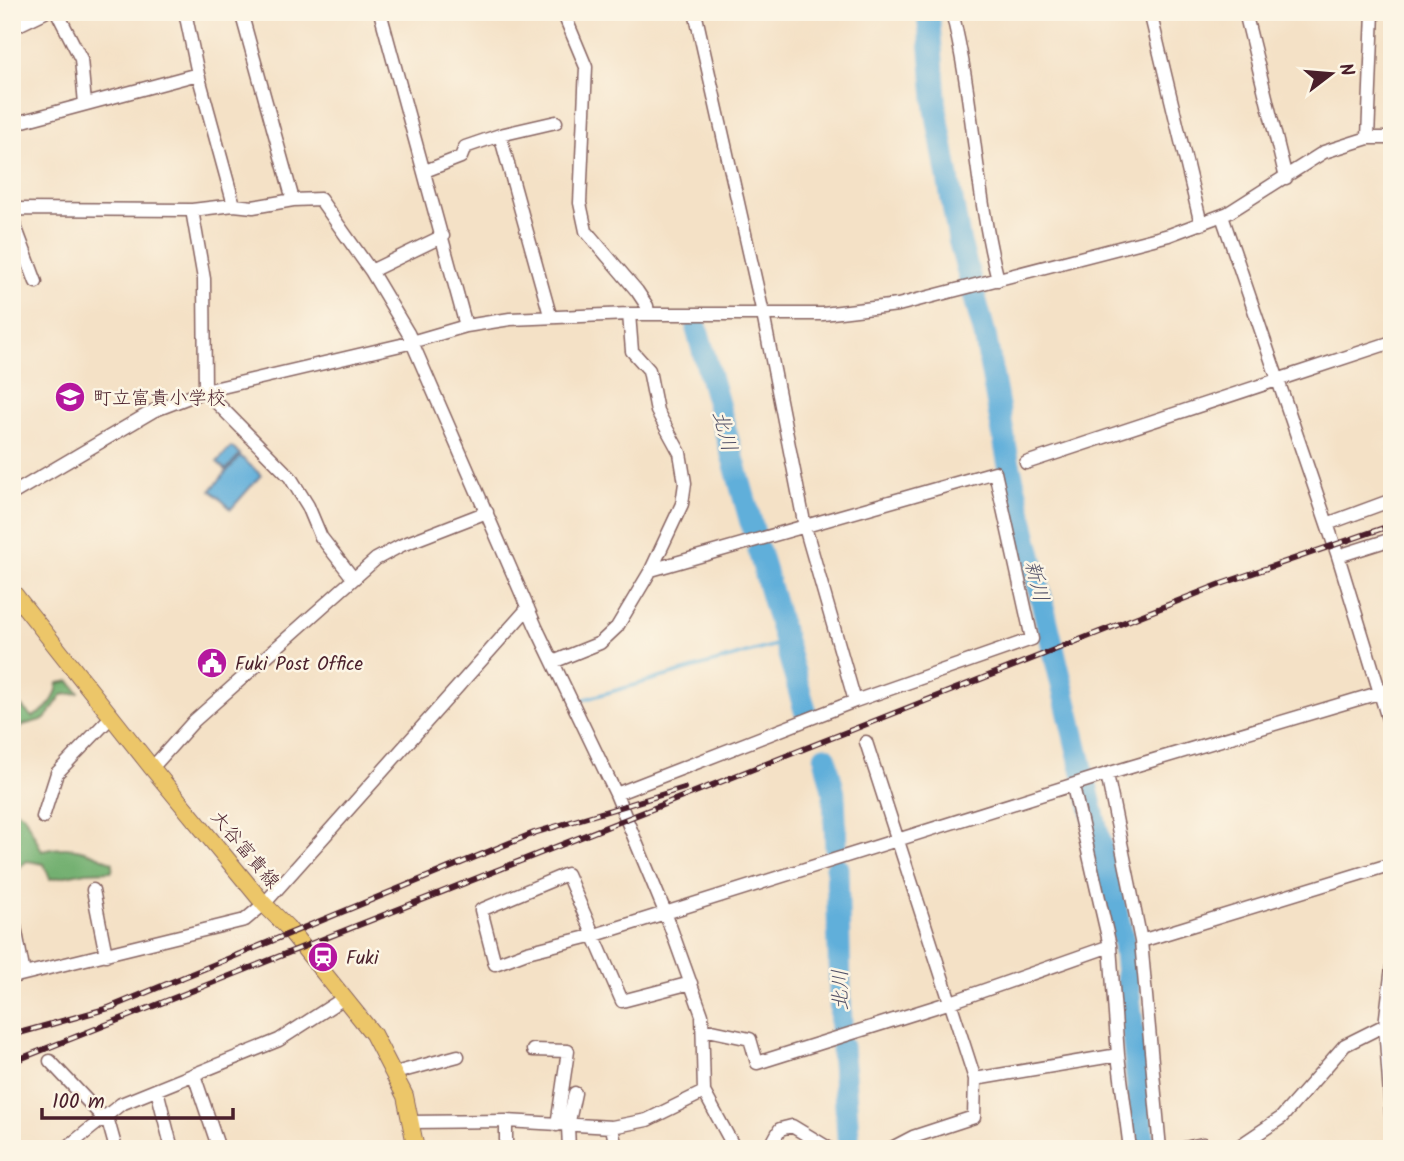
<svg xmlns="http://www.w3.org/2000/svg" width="1404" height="1161" viewBox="0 0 1404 1161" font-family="Kalam,'Klee One',sans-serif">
	<rect width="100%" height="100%" fill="#fcf5e5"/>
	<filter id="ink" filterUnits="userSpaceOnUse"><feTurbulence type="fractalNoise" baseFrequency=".0143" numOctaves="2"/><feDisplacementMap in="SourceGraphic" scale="14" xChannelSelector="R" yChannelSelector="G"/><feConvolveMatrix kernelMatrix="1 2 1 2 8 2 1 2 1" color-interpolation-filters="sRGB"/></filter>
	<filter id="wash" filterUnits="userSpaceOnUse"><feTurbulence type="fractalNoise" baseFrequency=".00686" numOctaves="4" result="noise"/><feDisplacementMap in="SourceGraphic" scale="28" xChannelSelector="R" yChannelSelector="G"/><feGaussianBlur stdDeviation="1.57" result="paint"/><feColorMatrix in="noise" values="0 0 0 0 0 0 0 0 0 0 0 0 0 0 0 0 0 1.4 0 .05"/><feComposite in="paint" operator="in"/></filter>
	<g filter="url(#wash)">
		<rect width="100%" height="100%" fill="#f4e1c6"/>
		<!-- forest -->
		<path fill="#73b071" stroke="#5e684e" stroke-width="2" d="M 70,681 L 79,693 L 62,695 L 45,719 L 23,725 L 12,739 L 12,697 L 32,717 C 46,711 57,699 58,683 Z
			M 12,808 L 24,815 L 42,851 C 69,844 89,850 113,863 L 112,871 L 86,872 L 50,879 L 44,864 L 27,861 L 12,873 Z"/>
		<!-- water -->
		<path fill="#60afda" stroke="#556782" stroke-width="2" d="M 231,447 L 240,454 L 226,470 L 217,462 Z
			M 240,456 L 261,475 L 231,509 L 211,490 Z"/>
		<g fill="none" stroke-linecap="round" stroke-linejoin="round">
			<!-- stream -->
			<path stroke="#60afda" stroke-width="3.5" d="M 582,700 L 786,642"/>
			<!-- river -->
			<path stroke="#60afda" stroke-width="23" d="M 928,12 L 936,110 L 959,239 L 985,335 L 1008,460 L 1124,943 L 1144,1149
				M 697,329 L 754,533
				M 759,551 L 805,710
				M 825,757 L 834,794 L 836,848
				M 837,868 L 841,1028
				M 842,1047 L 849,1149"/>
		</g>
	</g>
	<g filter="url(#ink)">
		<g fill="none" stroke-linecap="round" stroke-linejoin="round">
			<!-- minor casing -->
			<g stroke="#866361" stroke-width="15">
				<path id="minor" d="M 57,12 L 81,59 L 85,104
					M 185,12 L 198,74 L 234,205
					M 241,12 L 293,200
					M 380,12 L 466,326
					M 563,12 L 586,67 L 580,203 L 586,231 L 637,291 L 647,306 L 648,314
					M 695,12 L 762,309 L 805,527 L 855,701
					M 952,12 C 974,100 975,191 998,280
					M 1150,12 L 1201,224
					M 1245,12 L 1286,178
					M 12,28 L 45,12
					M 12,124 L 198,74
					M 500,135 L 550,315
					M 1368,138 L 1373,12
					M 425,171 L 461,157 L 465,147 L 500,135 L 556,122
					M 12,209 L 192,210 L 234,205 L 253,207 L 293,200 L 320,199 L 371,271 L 408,333 L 536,627 L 616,794 L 665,912 L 702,1015 L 704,1092 L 735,1149
					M 192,210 L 204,279 L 205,391 L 290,477 L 308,506 L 321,537 L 353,578
					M 1222,216 L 1338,556 L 1392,732
					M 12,218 L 36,282
					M 371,271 L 443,236
					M 629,314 L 632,351 L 649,370 L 657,411 L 680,453 L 685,483 L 682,504 L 651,570
					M 1026,463 L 1392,342
					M 12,494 L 153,411 L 205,391 L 401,345 L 466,326 L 510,319 L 629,314 L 823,314 L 898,305 L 1169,235 L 1228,213 L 1324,152 L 1368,138 L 1392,138
					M 1327,524 L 1392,500
					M 1338,556 L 1392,539
					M 553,662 L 600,643 L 617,627 L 651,570 L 995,472 L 1032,639 L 855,701 L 616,794
					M 866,742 L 975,1079 L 974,1117 L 913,1137 L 890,1149
					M 152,768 L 194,721 L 376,559 L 402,545 L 487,512
					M 1107,774 L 1141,941 L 1160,1149
					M 1073,786 L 1110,946 L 1118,1055 L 1130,1149
					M 43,817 L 57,773 L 111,717
					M 93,890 L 106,955
					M 12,911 L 24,974
					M 1141,941 L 1392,864
					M 1392,967 L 1385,1025 L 1392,1125
					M 12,977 L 245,920 L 264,904 L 528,608
					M 691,983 L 622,1001 L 567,874 L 481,910 L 495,964 L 527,952 L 595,935 L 1107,774 L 1392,689
					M 703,1029 L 750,1039 L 757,1063 L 951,1002 L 1110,946
					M 533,1050 L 568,1051 L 557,1125
					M 50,1061 L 109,1124 L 116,1149
					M 395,1073 L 458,1056
					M 194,1075 L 219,1149
					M 975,1079 L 1118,1055
					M 157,1090 L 172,1149
					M 411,1122 L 506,1121 L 612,1127 L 647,1120 L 704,1092
					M 612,1127 L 616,1149
					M 65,1149 L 121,1104 L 279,1040 L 344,998
					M 506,1149 L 506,1121
					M 569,1149 L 568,1126 L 575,1093
					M 769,1149 L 780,1129 L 792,1126 L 830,1149
					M 1180,1149 L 1203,1144 L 1208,1149
					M 1235,1149 L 1281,1118 L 1345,1045 L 1385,1025"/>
			</g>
			<!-- major casing -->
			<g stroke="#866361" stroke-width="18">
				<path id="major" d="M 12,591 L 152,768 L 264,904 L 287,927 L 373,1034 L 405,1096 L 416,1149"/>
			</g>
			<!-- minor -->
			<use href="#minor" stroke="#fff" stroke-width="12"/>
			<!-- major -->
			<use href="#major" stroke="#ecc669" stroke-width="16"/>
			<!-- rail casing -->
			<g stroke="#4a1f2b" stroke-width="6">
				<path id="rail" d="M 106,1009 L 534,833 L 684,788
					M 12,1035 L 116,1006
					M 12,1062 L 1221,584 L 1392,525"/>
			</g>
			<!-- rail -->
			<use href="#rail" stroke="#fcf5e5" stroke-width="3.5" stroke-dasharray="10" stroke-linecap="butt"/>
		</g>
	</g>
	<!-- icons -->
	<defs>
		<g id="school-disc" transform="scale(1.575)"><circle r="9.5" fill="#b5179e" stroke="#fcf5e5"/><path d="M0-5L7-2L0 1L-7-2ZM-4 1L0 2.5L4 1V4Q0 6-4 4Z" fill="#fff"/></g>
		<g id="civic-disc" transform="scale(1.575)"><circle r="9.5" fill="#b5179e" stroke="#fcf5e5"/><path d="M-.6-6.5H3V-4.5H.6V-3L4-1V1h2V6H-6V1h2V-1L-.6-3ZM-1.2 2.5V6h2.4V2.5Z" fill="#fff"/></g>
		<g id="station-disc" transform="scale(1.575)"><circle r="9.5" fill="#b5179e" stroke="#fcf5e5"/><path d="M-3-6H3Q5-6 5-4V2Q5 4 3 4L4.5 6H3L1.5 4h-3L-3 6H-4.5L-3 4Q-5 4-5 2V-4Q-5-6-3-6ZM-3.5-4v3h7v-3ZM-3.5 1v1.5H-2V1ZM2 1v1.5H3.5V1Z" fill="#fff"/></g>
	</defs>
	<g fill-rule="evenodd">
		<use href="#school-disc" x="70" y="397"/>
		<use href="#civic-disc" x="212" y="663"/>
		<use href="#station-disc" x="323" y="957"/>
	</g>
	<g text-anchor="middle" stroke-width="5" stroke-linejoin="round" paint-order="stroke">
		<!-- poi labels -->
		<g font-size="19" fill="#4a1f2b" stroke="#fcf5e5" text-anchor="start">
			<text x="93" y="404">町立富貴小学校</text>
			<text x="235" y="670">Fuki Post Office</text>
			<text x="346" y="964">Fuki</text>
		</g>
		<!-- street labels -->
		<g font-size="19" fill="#4a1f2b" stroke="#fcf5e5">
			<text transform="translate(246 849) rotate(50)" y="7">大谷富貴線</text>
		</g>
		<!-- water labels -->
		<g font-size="21" font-style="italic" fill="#525168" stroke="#fcf5e5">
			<text transform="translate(725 431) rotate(75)" y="7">北川</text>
			<text transform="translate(1037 581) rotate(76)" y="7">新川</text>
			<text transform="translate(840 990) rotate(-91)" y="7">北川</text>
		</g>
	</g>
	<!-- margin -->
	<rect width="1404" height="1161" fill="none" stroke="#fcf5e5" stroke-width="42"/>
	<!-- north arrow -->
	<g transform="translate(1331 74) rotate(74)" stroke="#fcf5e5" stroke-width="5" paint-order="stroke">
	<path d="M0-5L12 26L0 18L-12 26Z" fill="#4a1f2b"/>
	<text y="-10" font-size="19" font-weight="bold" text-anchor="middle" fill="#4a1f2b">N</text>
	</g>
	<!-- scale -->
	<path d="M42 1108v10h191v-10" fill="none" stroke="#4a1f2b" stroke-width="3.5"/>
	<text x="52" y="1108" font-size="21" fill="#4a1f2b" stroke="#fcf5e5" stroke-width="5" paint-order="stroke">100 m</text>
</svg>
